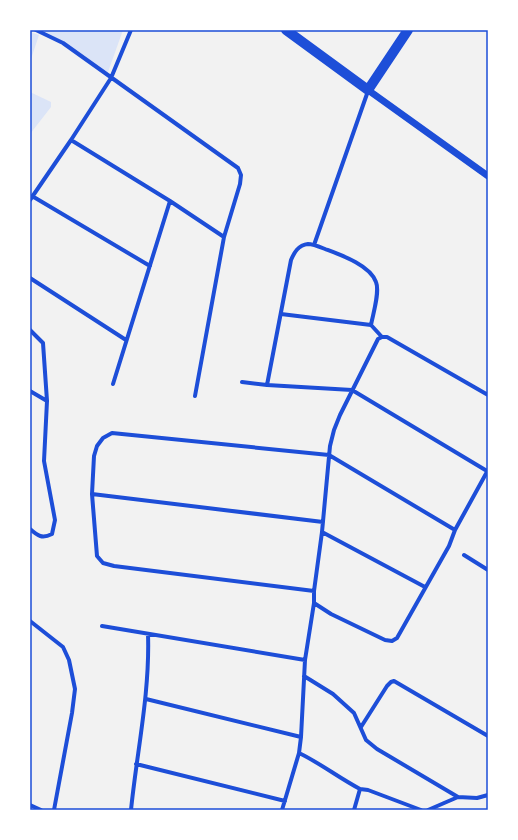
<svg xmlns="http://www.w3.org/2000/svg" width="518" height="840" viewBox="0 0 518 840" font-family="Ubuntu,sans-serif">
	<rect width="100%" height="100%" fill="#f2f2f2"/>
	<!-- green -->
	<path fill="#dbe4f7" d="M 42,30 L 123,30 L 108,72 C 99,68 93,62 85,56 C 71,46 57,38 42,30 Z
		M 30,32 L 39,35 L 30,62 Z
		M 30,92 L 51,102 L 51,107 L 30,134 Z"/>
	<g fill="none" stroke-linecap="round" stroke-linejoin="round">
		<!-- minor -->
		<path stroke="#1d4ed8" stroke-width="4" d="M 36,30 L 63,43 L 238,168 L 241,175 L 240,184 L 224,237 L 195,396
			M 71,140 L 170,201 L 224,237
			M 32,196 L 150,266
			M 30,200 L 71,140 L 111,78 L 131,30
			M 314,245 L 368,91
			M 30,278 L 126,340
			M 281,314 L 371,325
			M 30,330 L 43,343 L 47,401 L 44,461 L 55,520 L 52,534 C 42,539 38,536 30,529
			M 242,382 L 267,385 L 352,390 L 487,471
			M 113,384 L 170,201
			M 267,385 L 291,260 C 294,253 298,245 308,244 C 313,244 320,247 325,249 C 341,255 370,265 376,282 C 380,292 373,314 371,325 L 382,337
			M 30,391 L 47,401
			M 92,494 L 323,522
			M 322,532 L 425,587
			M 464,555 L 488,570
			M 314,591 L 114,566 L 103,563 L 97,556 L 92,494 L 94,456 L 97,446 L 103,438 L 112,433 L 329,455 L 455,530
			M 314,603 L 331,614 L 385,640 L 392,641 L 397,638 L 449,546 L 455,530 L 488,470
			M 30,621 L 63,647 L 69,660 L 75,689 L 72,713 L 54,810
			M 102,626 L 305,660
			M 304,676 L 333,694 L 354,713 L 366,740 L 377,749 L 458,797 L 477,798 L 488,795
			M 146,699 L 301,737
			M 361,727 L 387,686 L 391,682 L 394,681 L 488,736
			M 299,753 C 320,763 339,778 360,789
			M 136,764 L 285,801
			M 30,805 L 41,810
			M 131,810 C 137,751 150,693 148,634
			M 282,810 L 299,753 L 301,737 L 305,660 L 314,603 L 314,591 L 322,532 L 330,446 L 334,430 L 340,415 L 378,339 L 382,337 L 387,337 L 488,395
			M 354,810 L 360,789 L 368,790 L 421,810
			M 428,810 L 458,797"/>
		<!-- tertiary -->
		<path stroke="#1d4ed8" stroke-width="7" d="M 368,90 L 488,176"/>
		<!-- primary -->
		<path stroke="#1d4ed8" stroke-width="10" d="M 286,30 L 368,90 L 408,30"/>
	</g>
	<!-- border -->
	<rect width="518" height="840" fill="none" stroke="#ffffff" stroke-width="62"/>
	<rect x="31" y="31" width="456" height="778" fill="none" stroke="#1d4ed8" stroke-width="1.5"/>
</svg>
